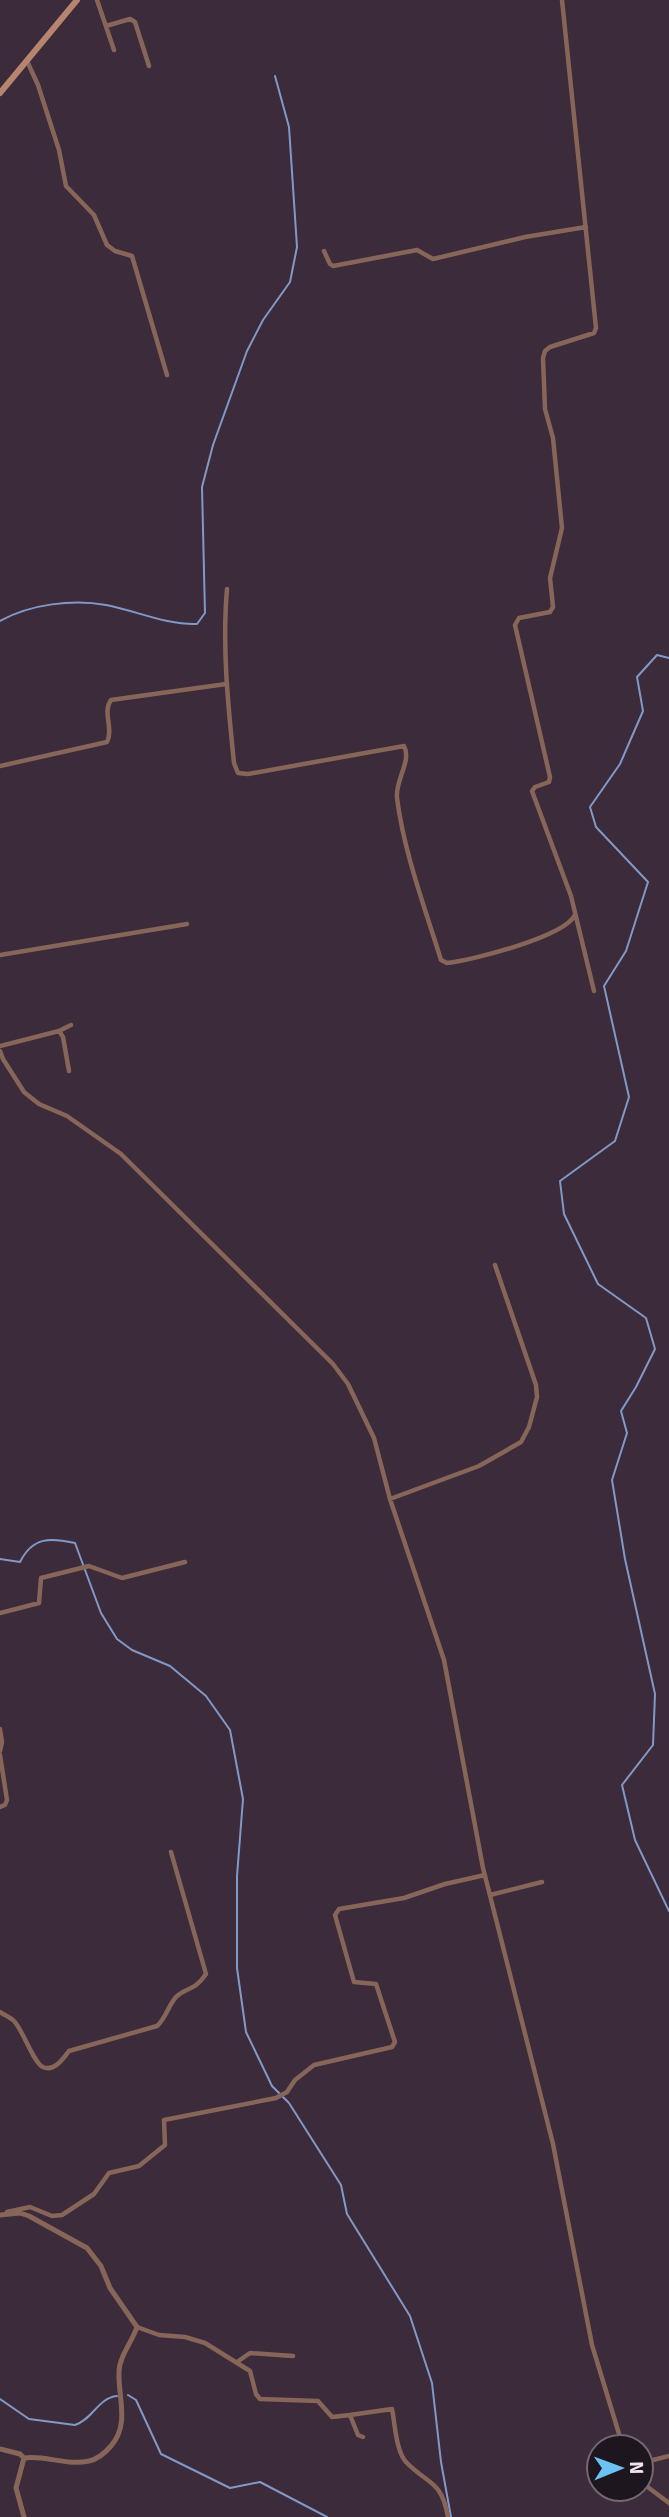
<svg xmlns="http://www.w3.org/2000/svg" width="669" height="2517" viewBox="0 0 669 2517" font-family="Signika,sans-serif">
	<rect width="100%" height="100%" fill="#3b2b3b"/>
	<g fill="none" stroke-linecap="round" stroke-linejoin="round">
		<!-- stream -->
		<path stroke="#8299c7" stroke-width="2" d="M 0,621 C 30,604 73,599 106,605 C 137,611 166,625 197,624 L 205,613 L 202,487 L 213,445 L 247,351 L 263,320 L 290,282 L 297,247 L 289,127 L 275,76
			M 669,658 L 657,655 L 637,677 L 643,711 L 620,764 L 590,807 L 596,827 L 648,882 L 626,951 L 604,986 L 629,1097 L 615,1141 L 560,1181 L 564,1214 L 598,1284 L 646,1318 L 655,1349 L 636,1387 L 621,1411 L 627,1433 L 612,1480 L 625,1559 L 655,1694 L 653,1745 L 622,1785 L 635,1840 L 669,1911
			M 0,1559 L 20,1562 C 33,1536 51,1538 75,1543 L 101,1613 L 117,1639 L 132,1650 L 170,1666 L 206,1696 L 230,1730 L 243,1799 L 237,1876 L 237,1968 L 246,2032 L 272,2086 L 279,2093
			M 283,2097 L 289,2103 L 341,2185 L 347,2214 L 410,2316 L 432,2383 L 441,2462 L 451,2517
			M 128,2395 L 136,2400 L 161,2454 L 230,2488 L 260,2482 L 327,2517
			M 0,2399 L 29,2419 L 75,2425 C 92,2420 98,2398 117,2396"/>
		<!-- minor -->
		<path stroke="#876659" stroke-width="4.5" d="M 97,0 L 114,50
			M 562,0 L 596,328 L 594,333 L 550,347 L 545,351 L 543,358 L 545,409 L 553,438 L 562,528 L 550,578 L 553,607 L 550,612 L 519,618 L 515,625 L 550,777 L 549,782 L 535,787 L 532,791 L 571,896 L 594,991
			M 106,26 L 130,19 L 135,22 L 149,66
			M 27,61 L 38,85 L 59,150 L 66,186 L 94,215 L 107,245 L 115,251 L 132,256 L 167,375
			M 324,251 L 330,264 L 333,266 L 417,250 L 433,259 L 525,237 L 586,227
			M 227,589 C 222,647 228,705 234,763 L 238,773 L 248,774 L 404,746 C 412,761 395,780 397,798 C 404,853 425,908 441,960 L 447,963 C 473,960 564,937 575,915
			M 0,766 L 107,742 C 114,729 102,712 111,700 L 226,684
			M 0,955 L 187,924
			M 59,1031 L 63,1037 L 69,1071
			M 0,1046 L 59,1031 L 71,1025
			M 0,1051 L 3,1059 L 24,1092 L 39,1104 L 67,1116 L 121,1154 L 333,1364 L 348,1384 L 374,1438 L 390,1499 L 444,1660 L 483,1868 L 553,2144 L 592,2345 L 623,2447
			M 390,1499 L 479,1466 L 521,1442 L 529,1427 L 537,1397 L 536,1385 L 495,1265
			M 0,1613 L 39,1603 L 41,1578 L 89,1566 L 122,1578 L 185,1562
			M 0,1729 L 2,1742 L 0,1751
			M 0,1755 L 7,1800 L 5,1805 L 0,1807
			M 490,1895 L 542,1882
			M 0,2012 C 4,2015 10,2017 14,2021 C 23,2030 34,2064 43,2067 C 54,2072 63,2059 69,2051 L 157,2026 C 166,2018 168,2006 176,1997 C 186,1987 194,1992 206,1974 L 171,1852
			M 7,2212 L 30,2207 L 52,2216 L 62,2215 L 94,2194 L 109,2173 L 139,2166 L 165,2145 L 164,2120 L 276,2098 L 287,2092 L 295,2080 L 314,2065 L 392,2047 L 395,2042 L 376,1984 L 354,1982 L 335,1915 L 339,1909 L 404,1898 L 445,1884 L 485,1875
			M 137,2327 L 159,2335 L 185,2337 L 205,2343 L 250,2371 L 256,2394 L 260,2399 L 318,2401 L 332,2417 L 350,2415 L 358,2435 L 363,2437
			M 237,2362 L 250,2353 L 293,2356
			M 350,2415 L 392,2409 C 395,2424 396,2451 406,2462 C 428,2485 441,2479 448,2517
			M 641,2463 L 669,2456
			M 641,2482 L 669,2503"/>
		<!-- tertiary -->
		<path stroke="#876659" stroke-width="5" d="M 0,2215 L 20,2213 L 29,2216 L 87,2248 L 101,2266 L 110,2288 L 137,2327 C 132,2342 119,2357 119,2372 C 118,2398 130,2424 111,2446 C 105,2453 98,2459 89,2461 C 67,2466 45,2455 24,2458
			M 0,2449 L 20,2454 L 24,2458 L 16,2488 L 24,2517"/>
		<!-- secondary -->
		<path stroke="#b7846f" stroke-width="6" d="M 0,93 L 77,0"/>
	</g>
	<!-- north arrow -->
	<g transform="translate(620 2468) rotate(89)"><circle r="33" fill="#1e161e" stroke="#726871" stroke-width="2"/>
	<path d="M0-5L12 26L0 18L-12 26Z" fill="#6bc3f2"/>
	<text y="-10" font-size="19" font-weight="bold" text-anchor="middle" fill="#efe4ee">N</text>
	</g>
</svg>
